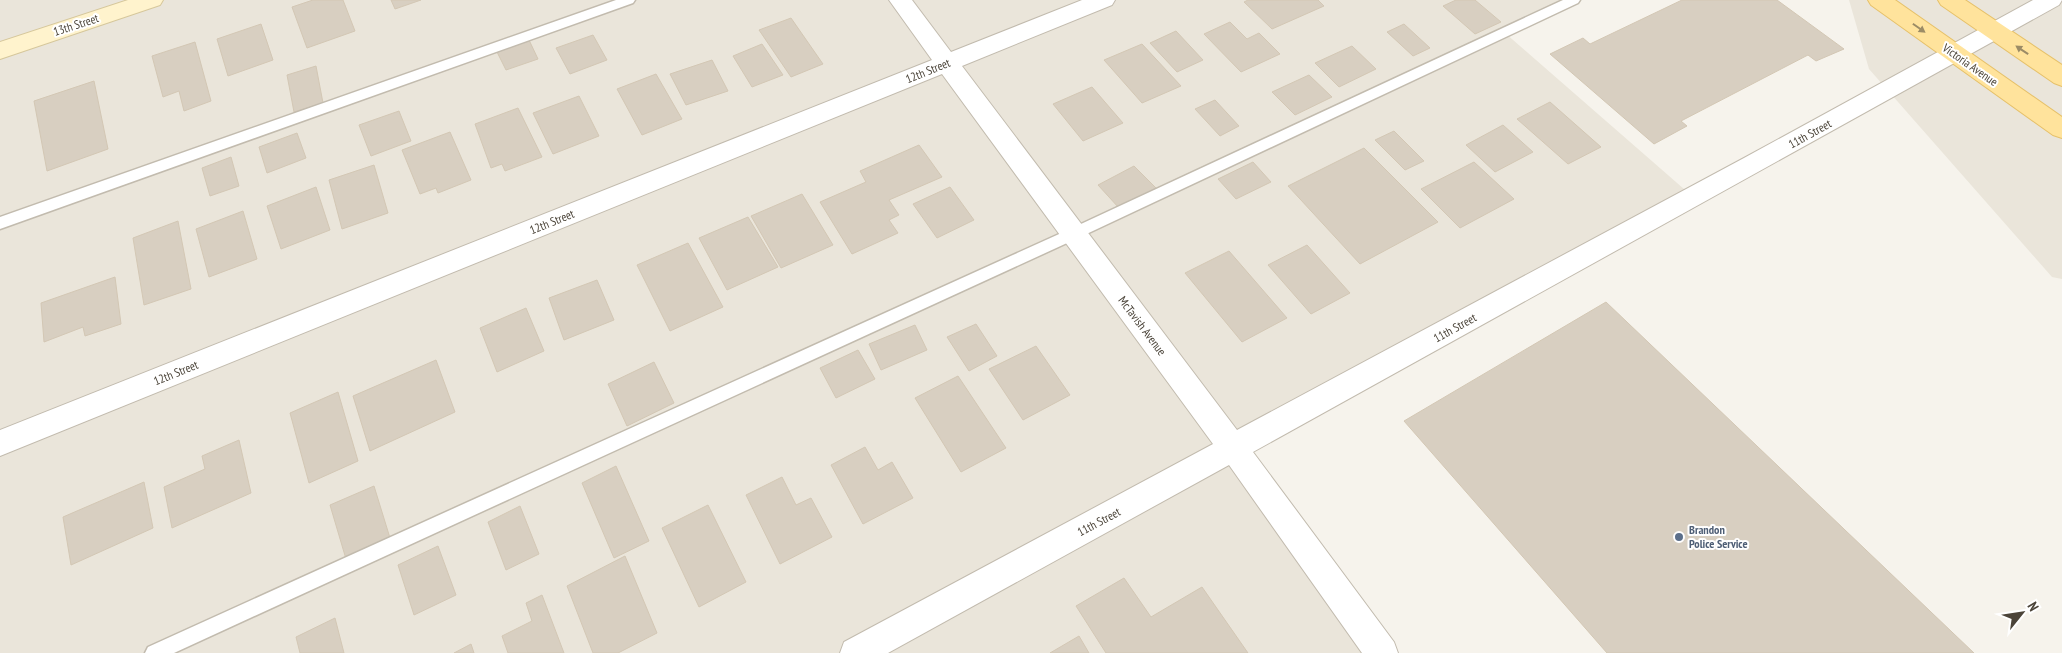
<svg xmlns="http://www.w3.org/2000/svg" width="2062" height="653" viewBox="0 0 2062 653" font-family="'PT Sans Narrow',sans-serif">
	<rect width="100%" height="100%" fill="#f6f3ec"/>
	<!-- residential -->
	<path fill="#eae5da" d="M 0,0 L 1574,0 L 1505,33 L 1692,196 L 1234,448 L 1382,653 L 0,653 Z
		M 1849,0 L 2062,0 L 2062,279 L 2052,277 L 1869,69 Z"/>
	<!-- building -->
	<path fill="#d8cfc1" stroke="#d3c7b4" d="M 313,0 L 343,0 L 355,31 L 307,48 L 292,7 Z
		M 391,0 L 421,0 L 395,9 Z
		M 1248,0 L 1318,0 L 1324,6 L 1272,29 L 1244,2 Z
		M 1456,0 L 1475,0 L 1501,22 L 1475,34 L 1443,6 Z
		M 1682,0 L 1777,0 L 1844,49 L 1816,61 L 1808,55 L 1681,121 L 1687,126 L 1654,144 L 1550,54 L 1583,38 L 1590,44 Z
		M 791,18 L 823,64 L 791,77 L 759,30 Z
		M 1230,22 L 1247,39 L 1259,33 L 1280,54 L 1241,72 L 1204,34 Z
		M 261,24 L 273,60 L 228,76 L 217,39 Z
		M 1404,24 L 1430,48 L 1413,56 L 1387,32 Z
		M 1176,31 L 1203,60 L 1177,72 L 1150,43 Z
		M 593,35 L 607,60 L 570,74 L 556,48 Z
		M 529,40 L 538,59 L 506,70 L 497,52 Z
		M 195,42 L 211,101 L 184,111 L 179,91 L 163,97 L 152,56 Z
		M 762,44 L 783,75 L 752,87 L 733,56 Z
		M 1142,44 L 1181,86 L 1142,103 L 1104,60 Z
		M 1352,46 L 1376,69 L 1339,87 L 1315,63 Z
		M 712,60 L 728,91 L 686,105 L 670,74 Z
		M 316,66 L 323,103 L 294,112 L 287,75 Z
		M 656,74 L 682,119 L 642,135 L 617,89 Z
		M 1309,75 L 1332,97 L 1295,115 L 1272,92 Z
		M 94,81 L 108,149 L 47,171 L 34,101 Z
		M 1092,87 L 1123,123 L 1083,141 L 1053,104 Z
		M 579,96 L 599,136 L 553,154 L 533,113 Z
		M 1215,100 L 1239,126 L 1220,136 L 1195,109 Z
		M 1550,102 L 1601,147 L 1568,164 L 1517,119 Z
		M 518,108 L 542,157 L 505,171 L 502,164 L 491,168 L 475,124 Z
		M 399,111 L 411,141 L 371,156 L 359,125 Z
		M 1503,125 L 1533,152 L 1495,172 L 1466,145 Z
		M 1394,131 L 1424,161 L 1405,170 L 1375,140 Z
		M 450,132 L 471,180 L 438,193 L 436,188 L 420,194 L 402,150 Z
		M 297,133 L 306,158 L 267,173 L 259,147 Z
		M 919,145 L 942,177 L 889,200 L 899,215 L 889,220 L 898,233 L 852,254 L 820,202 L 866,182 L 860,171 Z
		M 1364,148 L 1438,222 L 1360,264 L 1288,186 Z
		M 231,157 L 239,186 L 210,196 L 202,168 Z
		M 1253,162 L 1271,182 L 1236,199 L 1218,179 Z
		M 1474,162 L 1514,199 L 1460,228 L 1421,189 Z
		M 374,165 L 388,213 L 342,229 L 329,180 Z
		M 1134,166 L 1156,188 L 1119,208 L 1098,185 Z
		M 316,187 L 330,230 L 281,249 L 267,206 Z
		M 950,187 L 974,220 L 937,238 L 913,204 Z
		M 802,194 L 833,245 L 781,268 L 751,216 Z
		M 243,211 L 257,259 L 209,277 L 196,229 Z
		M 748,217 L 778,267 L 727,290 L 699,238 Z
		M 178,221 L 191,289 L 144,305 L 133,238 Z
		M 688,243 L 723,307 L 670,331 L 637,265 Z
		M 1307,245 L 1350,293 L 1311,314 L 1268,265 Z
		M 1229,251 L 1287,318 L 1242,342 L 1185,273 Z
		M 115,277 L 121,324 L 85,336 L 83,327 L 44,342 L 41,303 Z
		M 597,280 L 614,320 L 564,340 L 549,298 Z
		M 1606,302 L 1974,653 L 1607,653 L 1404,421 Z
		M 526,308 L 544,351 L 497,372 L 480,328 Z
		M 976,324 L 997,356 L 969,371 L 947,337 Z
		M 915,325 L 927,350 L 881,370 L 869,344 Z
		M 1036,346 L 1070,395 L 1023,420 L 989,369 Z
		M 858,350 L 875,379 L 836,398 L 820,368 Z
		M 436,360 L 455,412 L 370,451 L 353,396 Z
		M 654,362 L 674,403 L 627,426 L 608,384 Z
		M 958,376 L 1006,448 L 961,472 L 915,398 Z
		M 338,392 L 358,461 L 309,483 L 290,413 Z
		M 239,440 L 251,493 L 172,528 L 164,487 L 205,469 L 202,456 Z
		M 865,447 L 878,470 L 892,462 L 913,498 L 863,524 L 831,465 Z
		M 616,466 L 649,541 L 614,558 L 582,483 Z
		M 782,477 L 796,505 L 811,498 L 832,537 L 780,564 L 746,495 Z
		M 144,482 L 153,528 L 71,565 L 63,517 Z
		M 374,486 L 390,538 L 346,559 L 330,505 Z
		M 708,505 L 746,582 L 699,607 L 662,528 Z
		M 520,506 L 539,554 L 506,570 L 488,522 Z
		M 438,546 L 456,595 L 414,615 L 398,565 Z
		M 625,556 L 657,633 L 618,653 L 593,653 L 567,586 Z
		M 1124,578 L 1151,617 L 1202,587 L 1248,653 L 1106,653 L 1076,606 Z
		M 542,595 L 564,653 L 508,653 L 502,636 L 532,621 L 526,603 Z
		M 335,618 L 344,653 L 300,653 L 296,637 Z
		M 1079,636 L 1089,653 L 1050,653 Z
		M 471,644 L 474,653 L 454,653 Z"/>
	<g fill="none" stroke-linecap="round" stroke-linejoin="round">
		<!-- lane casing -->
		<g stroke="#c2bbae" stroke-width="3">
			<path id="lane" d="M 616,0 L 635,0 L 633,3 L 0,229 L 0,217 Z
				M 1563,0 L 1580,0 L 1578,3 L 1078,238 L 174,653 L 145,653 L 148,647 L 1068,230 Z"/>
		</g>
		<!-- street casing -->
		<g stroke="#c2bbae" stroke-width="2">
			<path id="street" d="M 889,0 L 912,0 L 951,52 L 1082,0 L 1115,0 L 1112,5 L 962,66 L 1237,430 L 1744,158 L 2033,0 L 2062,0 L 2059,5 L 1253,452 L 1394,642 L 1398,653 L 1362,653 L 1229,465 L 888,653 L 840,653 L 844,642 L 1213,444 L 942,74 L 0,456 L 0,430 L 932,60 Z"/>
		</g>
		<!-- secondary casing -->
		<g stroke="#d6c79b" stroke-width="2">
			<path id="secondary" d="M 128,0 L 163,0 L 160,5 L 0,59 L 0,42 Z"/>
		</g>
		<!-- primary casing -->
		<g stroke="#e6c16a" stroke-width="2">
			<path id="primary" d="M 1868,0 L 1895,0 L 2062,117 L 2062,138 L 2053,135 L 1871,5 Z
				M 1938,0 L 1965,0 L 2062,65 L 2062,86 L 2054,83 L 1941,5 Z"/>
		</g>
		<!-- lane -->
		<use href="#lane" fill="#fff" fill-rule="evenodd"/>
		<!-- street -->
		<use href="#street" fill="#fff" fill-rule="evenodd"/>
		<!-- secondary -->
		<use href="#secondary" fill="#fff3cd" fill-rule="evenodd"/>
		<!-- primary -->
		<use href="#primary" fill="#ffe39c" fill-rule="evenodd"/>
	</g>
	<!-- one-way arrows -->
	<defs><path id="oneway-solid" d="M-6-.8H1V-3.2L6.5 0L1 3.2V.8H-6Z" transform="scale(1.25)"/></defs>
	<g fill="#9c8c66">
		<use href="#oneway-solid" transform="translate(1919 28) rotate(35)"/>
		<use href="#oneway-solid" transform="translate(2022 50) rotate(-146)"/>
	</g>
	<!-- markers -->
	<circle fill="#5c6f8a" stroke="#fff" stroke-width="2" cx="1679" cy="537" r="5"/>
	<g text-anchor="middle" stroke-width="4" stroke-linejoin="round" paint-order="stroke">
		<!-- street labels -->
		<g font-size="12" fill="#4b4439" stroke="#fff">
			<text transform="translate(76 25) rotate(-18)" y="4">13th Street</text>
			<text transform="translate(1970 65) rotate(35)" y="4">Victoria Avenue</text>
			<text transform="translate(928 71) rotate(-22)" y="4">12th Street</text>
			<text transform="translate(1810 134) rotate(-29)" y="4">11th Street</text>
			<text transform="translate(552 222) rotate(-22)" y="4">12th Street</text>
			<text transform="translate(1142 326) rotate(53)" y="4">McTavish Avenue</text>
			<text transform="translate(1455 328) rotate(-29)" y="4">11th Street</text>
			<text transform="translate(176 373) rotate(-22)" y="4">12th Street</text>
			<text transform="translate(1099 522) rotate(-28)" y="4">11th Street</text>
		</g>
		<!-- service labels -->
		<g font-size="12" font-weight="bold" fill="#4e5e75" stroke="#fff" text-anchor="start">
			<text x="1689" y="534">Brandon<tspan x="1689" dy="14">Police Service</tspan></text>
		</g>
	</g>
	<!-- north arrow -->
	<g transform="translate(2022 613) rotate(60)" stroke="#ffffff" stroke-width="4" paint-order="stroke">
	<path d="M0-4L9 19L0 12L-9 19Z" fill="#4b4439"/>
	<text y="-8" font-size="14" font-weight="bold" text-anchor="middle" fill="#4b4439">N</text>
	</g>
</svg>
